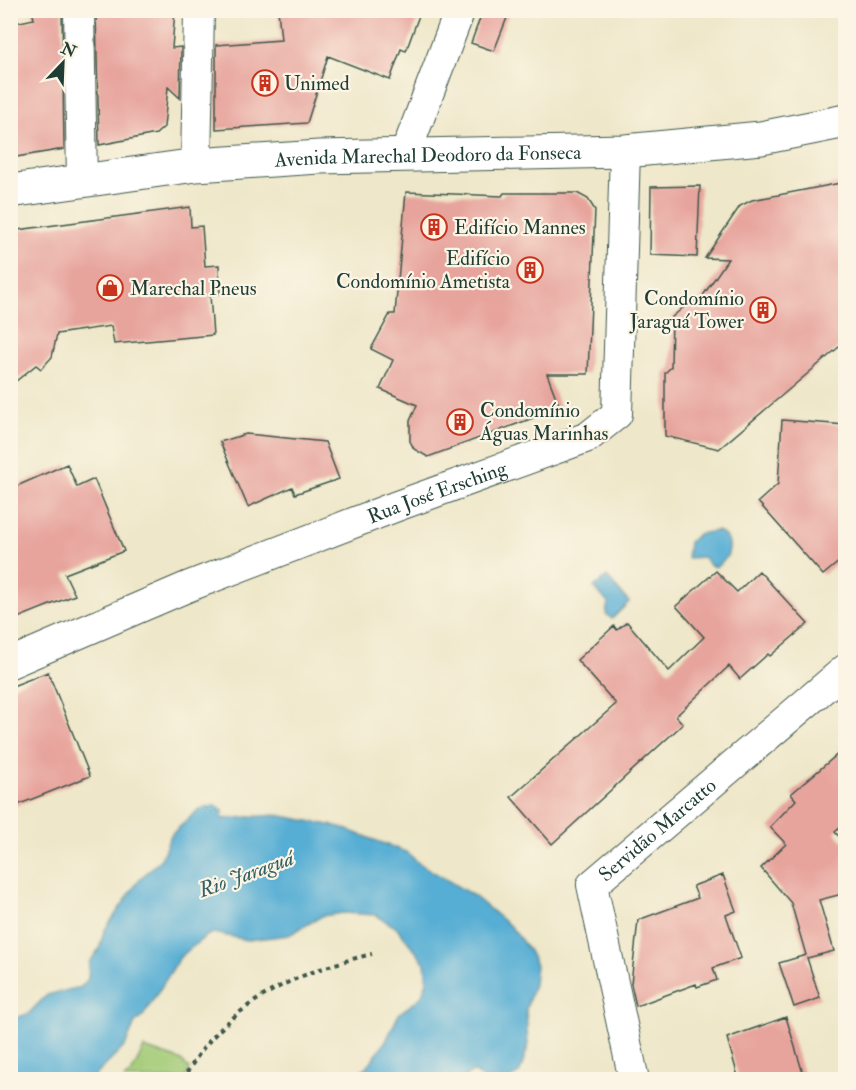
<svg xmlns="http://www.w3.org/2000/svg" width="856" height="1090" viewBox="0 0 856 1090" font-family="'IM FELL Double Pica',serif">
	<rect width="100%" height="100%" fill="#fcf5e5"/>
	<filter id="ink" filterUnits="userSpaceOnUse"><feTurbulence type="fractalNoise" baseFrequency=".0167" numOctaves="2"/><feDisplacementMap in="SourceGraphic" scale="12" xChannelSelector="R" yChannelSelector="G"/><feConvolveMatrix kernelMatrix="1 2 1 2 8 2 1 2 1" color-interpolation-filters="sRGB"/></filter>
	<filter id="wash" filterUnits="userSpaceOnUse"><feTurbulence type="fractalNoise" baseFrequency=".008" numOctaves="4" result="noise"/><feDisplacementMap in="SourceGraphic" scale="24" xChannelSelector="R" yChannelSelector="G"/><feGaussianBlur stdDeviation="1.35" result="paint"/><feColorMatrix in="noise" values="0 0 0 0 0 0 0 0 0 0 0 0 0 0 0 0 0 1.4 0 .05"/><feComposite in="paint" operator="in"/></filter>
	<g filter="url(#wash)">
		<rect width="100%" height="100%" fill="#eee7c9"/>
		<!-- green -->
		<path fill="#a1ca76" stroke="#608455" stroke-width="1.5" d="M 144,1048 L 180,1060 L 190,1069 L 185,1079 L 124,1079 L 132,1072 Z"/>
		<!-- water -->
		<path fill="#57aed4" stroke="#3b7684" stroke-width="1.5" d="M 717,531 C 736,539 731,559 715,567 L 708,564 L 704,557 L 687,558 L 689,542 L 698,534 Z
			M 607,577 L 629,602 L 612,619 L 606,614 L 608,603 L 594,587 Z
			M 215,805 L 223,811 L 222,819 L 277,815 L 340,827 L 406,852 L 420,864 L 474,896 L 511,927 L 528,949 L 536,965 L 534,984 L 526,1009 L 528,1047 L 520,1072 L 510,1079 L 483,1079 L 474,1072 L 466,1075 L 466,1079 L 352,1079 L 372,1061 L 387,1039 L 399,1014 L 421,997 L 427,981 L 425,963 L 397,928 L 376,915 L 343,913 L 322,916 L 289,935 L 248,940 L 213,933 L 206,936 L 180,957 L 143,1016 L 135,1023 L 125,1046 L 92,1079 L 11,1079 L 11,1019 L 28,1014 L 47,995 L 81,987 L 88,979 L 89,963 L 99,949 L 104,931 L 139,880 L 161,859 L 171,835 L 198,810 Z"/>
		<g id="blocks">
			<!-- building -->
			<path fill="#e7a49d" d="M 32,10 L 62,10 L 64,149 L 10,158 L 10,24 L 34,19 Z
				M 96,10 L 175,10 L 172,48 L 181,47 L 180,98 L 168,87 L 164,127 L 156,134 L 99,145 Z
				M 278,10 L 421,10 L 406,51 L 401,49 L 390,80 L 328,56 L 307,123 L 216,129 L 216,45 L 281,40 Z
				M 483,10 L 510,10 L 494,51 L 471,43 Z
				M 846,182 L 846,341 L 719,449 L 665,436 L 665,373 L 671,367 L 672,317 L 690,302 L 700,300 L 728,259 L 705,258 L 740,206 L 752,200 Z
				M 700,186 L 697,257 L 650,255 L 651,187 Z
				M 406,192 L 502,196 L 504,193 L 577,193 L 588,199 L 595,210 L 588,374 L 547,374 L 560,408 L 428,457 L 414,449 L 410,441 L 410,421 L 417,405 L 380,389 L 393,360 L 371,349 L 390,314 L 395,314 Z
				M 190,207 L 191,227 L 202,226 L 205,266 L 219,265 L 220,294 L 210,295 L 213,335 L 114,344 L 111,326 L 57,334 L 52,357 L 41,369 L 36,365 L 10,386 L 10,231 Z
				M 782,420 L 846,425 L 846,556 L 823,575 L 758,502 L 778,484 Z
				M 246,434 L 325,442 L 339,479 L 295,494 L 292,487 L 248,507 L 220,442 Z
				M 67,464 L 77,487 L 94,479 L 124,551 L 65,574 L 75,595 L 10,621 L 10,489 Z
				M 716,571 L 737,592 L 759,571 L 808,624 L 770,656 L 768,654 L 740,679 L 729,666 L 676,716 L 683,724 L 552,844 L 511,797 L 616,704 L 577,660 L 614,626 L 617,630 L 627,622 L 669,671 L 704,637 L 676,606 Z
				M 48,672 L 90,776 L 10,808 L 10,687 Z
				M 846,747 L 846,822 L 835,832 L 846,844 L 846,893 L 819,900 L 834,951 L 807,958 L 820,998 L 794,1007 L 779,963 L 806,955 L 791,903 L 761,868 L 786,844 L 770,827 L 796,800 L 791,794 Z
				M 723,875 L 736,911 L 726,915 L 741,958 L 713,968 L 717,980 L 697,987 L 696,984 L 636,1006 L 631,984 L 638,920 L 698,898 L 693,886 Z
				M 786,1017 L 805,1080 L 739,1080 L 727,1038 Z"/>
		</g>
	</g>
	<g filter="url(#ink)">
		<use href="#blocks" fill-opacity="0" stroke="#3e564a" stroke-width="1.5"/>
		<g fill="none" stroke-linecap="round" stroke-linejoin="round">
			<!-- minor casing -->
			<g stroke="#3e564a" stroke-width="32">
				<g id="minor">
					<path d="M 79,10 L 82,181"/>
					<path d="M 405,155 L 460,10"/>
					<path d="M 196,165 L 199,10"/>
					<path id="s1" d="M 10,663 L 187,587 L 397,506 L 588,437 L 617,414 L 625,151"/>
					<path id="s2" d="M 634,1080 L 592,885 L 846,669"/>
				</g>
			</g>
			<!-- primary casing -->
			<g stroke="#3e564a" stroke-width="35">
				<g id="primary">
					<path id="s3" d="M 10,191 L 196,165 L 319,157 L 625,151 L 761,138 L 846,121"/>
				</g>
			</g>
			<!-- path -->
			<path stroke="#3e564a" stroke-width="4" stroke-dasharray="4.5 4.5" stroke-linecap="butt" d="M 181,1080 C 190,1069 197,1056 205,1046 C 248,994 308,969 372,954"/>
			<!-- minor -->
			<use href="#minor" stroke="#fff" stroke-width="30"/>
			<!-- primary -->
			<use href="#primary" stroke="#fff" stroke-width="33"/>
		</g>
	</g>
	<!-- icons -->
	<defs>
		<g id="building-ring" transform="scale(1.35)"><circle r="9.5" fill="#fcf5e5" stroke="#c8321e" stroke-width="1.5"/><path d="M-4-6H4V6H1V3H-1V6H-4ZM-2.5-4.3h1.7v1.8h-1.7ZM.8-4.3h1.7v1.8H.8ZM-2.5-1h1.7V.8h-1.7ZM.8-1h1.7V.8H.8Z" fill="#c8321e"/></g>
		<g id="shop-ring" transform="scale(1.35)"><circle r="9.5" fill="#fcf5e5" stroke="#c8321e" stroke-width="1.5"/><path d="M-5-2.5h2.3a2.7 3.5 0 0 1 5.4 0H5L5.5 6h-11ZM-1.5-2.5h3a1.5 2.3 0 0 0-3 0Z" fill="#c8321e"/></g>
	</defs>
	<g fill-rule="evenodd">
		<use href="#building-ring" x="265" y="83"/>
		<use href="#building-ring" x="434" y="227"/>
		<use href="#building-ring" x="530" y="270"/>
		<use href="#shop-ring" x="110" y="288"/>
		<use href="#building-ring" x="763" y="310"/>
		<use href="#building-ring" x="460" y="422"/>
	</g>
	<g text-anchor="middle" stroke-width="4.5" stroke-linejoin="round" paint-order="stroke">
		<!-- poi labels -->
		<g font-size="20" fill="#1f3d34" stroke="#fcf5e5" text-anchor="start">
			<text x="284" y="90">Unimed</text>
			<text x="454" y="234">Edifício Mannes</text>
			<text x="510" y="265" text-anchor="end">Edifício<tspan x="510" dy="23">Condomínio Ametista</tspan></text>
			<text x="130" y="295">Marechal Pneus</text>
			<text x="744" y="305" text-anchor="end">Condomínio<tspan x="744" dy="23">Jaraguá Tower</tspan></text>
			<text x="480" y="417">Condomínio<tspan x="480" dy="23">Águas Marinhas</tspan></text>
		</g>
		<!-- street labels -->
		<g font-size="20" fill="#1f3d34" stroke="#fcf5e5">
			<text dy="7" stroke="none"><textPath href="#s3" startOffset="420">Avenida Marechal Deodoro da Fonseca</textPath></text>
			<text dy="7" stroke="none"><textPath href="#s1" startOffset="460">Rua José Ersching</textPath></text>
			<text dy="7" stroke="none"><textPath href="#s2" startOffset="285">Servidão Marcatto</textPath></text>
		</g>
		<!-- water labels -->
		<g font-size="21" font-style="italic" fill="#305f64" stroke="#fcf5e5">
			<text transform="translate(246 874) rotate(-20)" y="7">Rio Jaraguá</text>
		</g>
	</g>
	<!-- margin -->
	<rect width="856" height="1090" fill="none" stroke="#fcf5e5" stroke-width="36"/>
	<!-- north arrow -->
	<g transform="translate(63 63) rotate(23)" stroke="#fcf5e5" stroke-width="4.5" paint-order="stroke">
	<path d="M0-4.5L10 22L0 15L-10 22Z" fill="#1f3d34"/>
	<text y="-9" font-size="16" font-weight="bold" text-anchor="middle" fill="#1f3d34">N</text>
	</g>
</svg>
